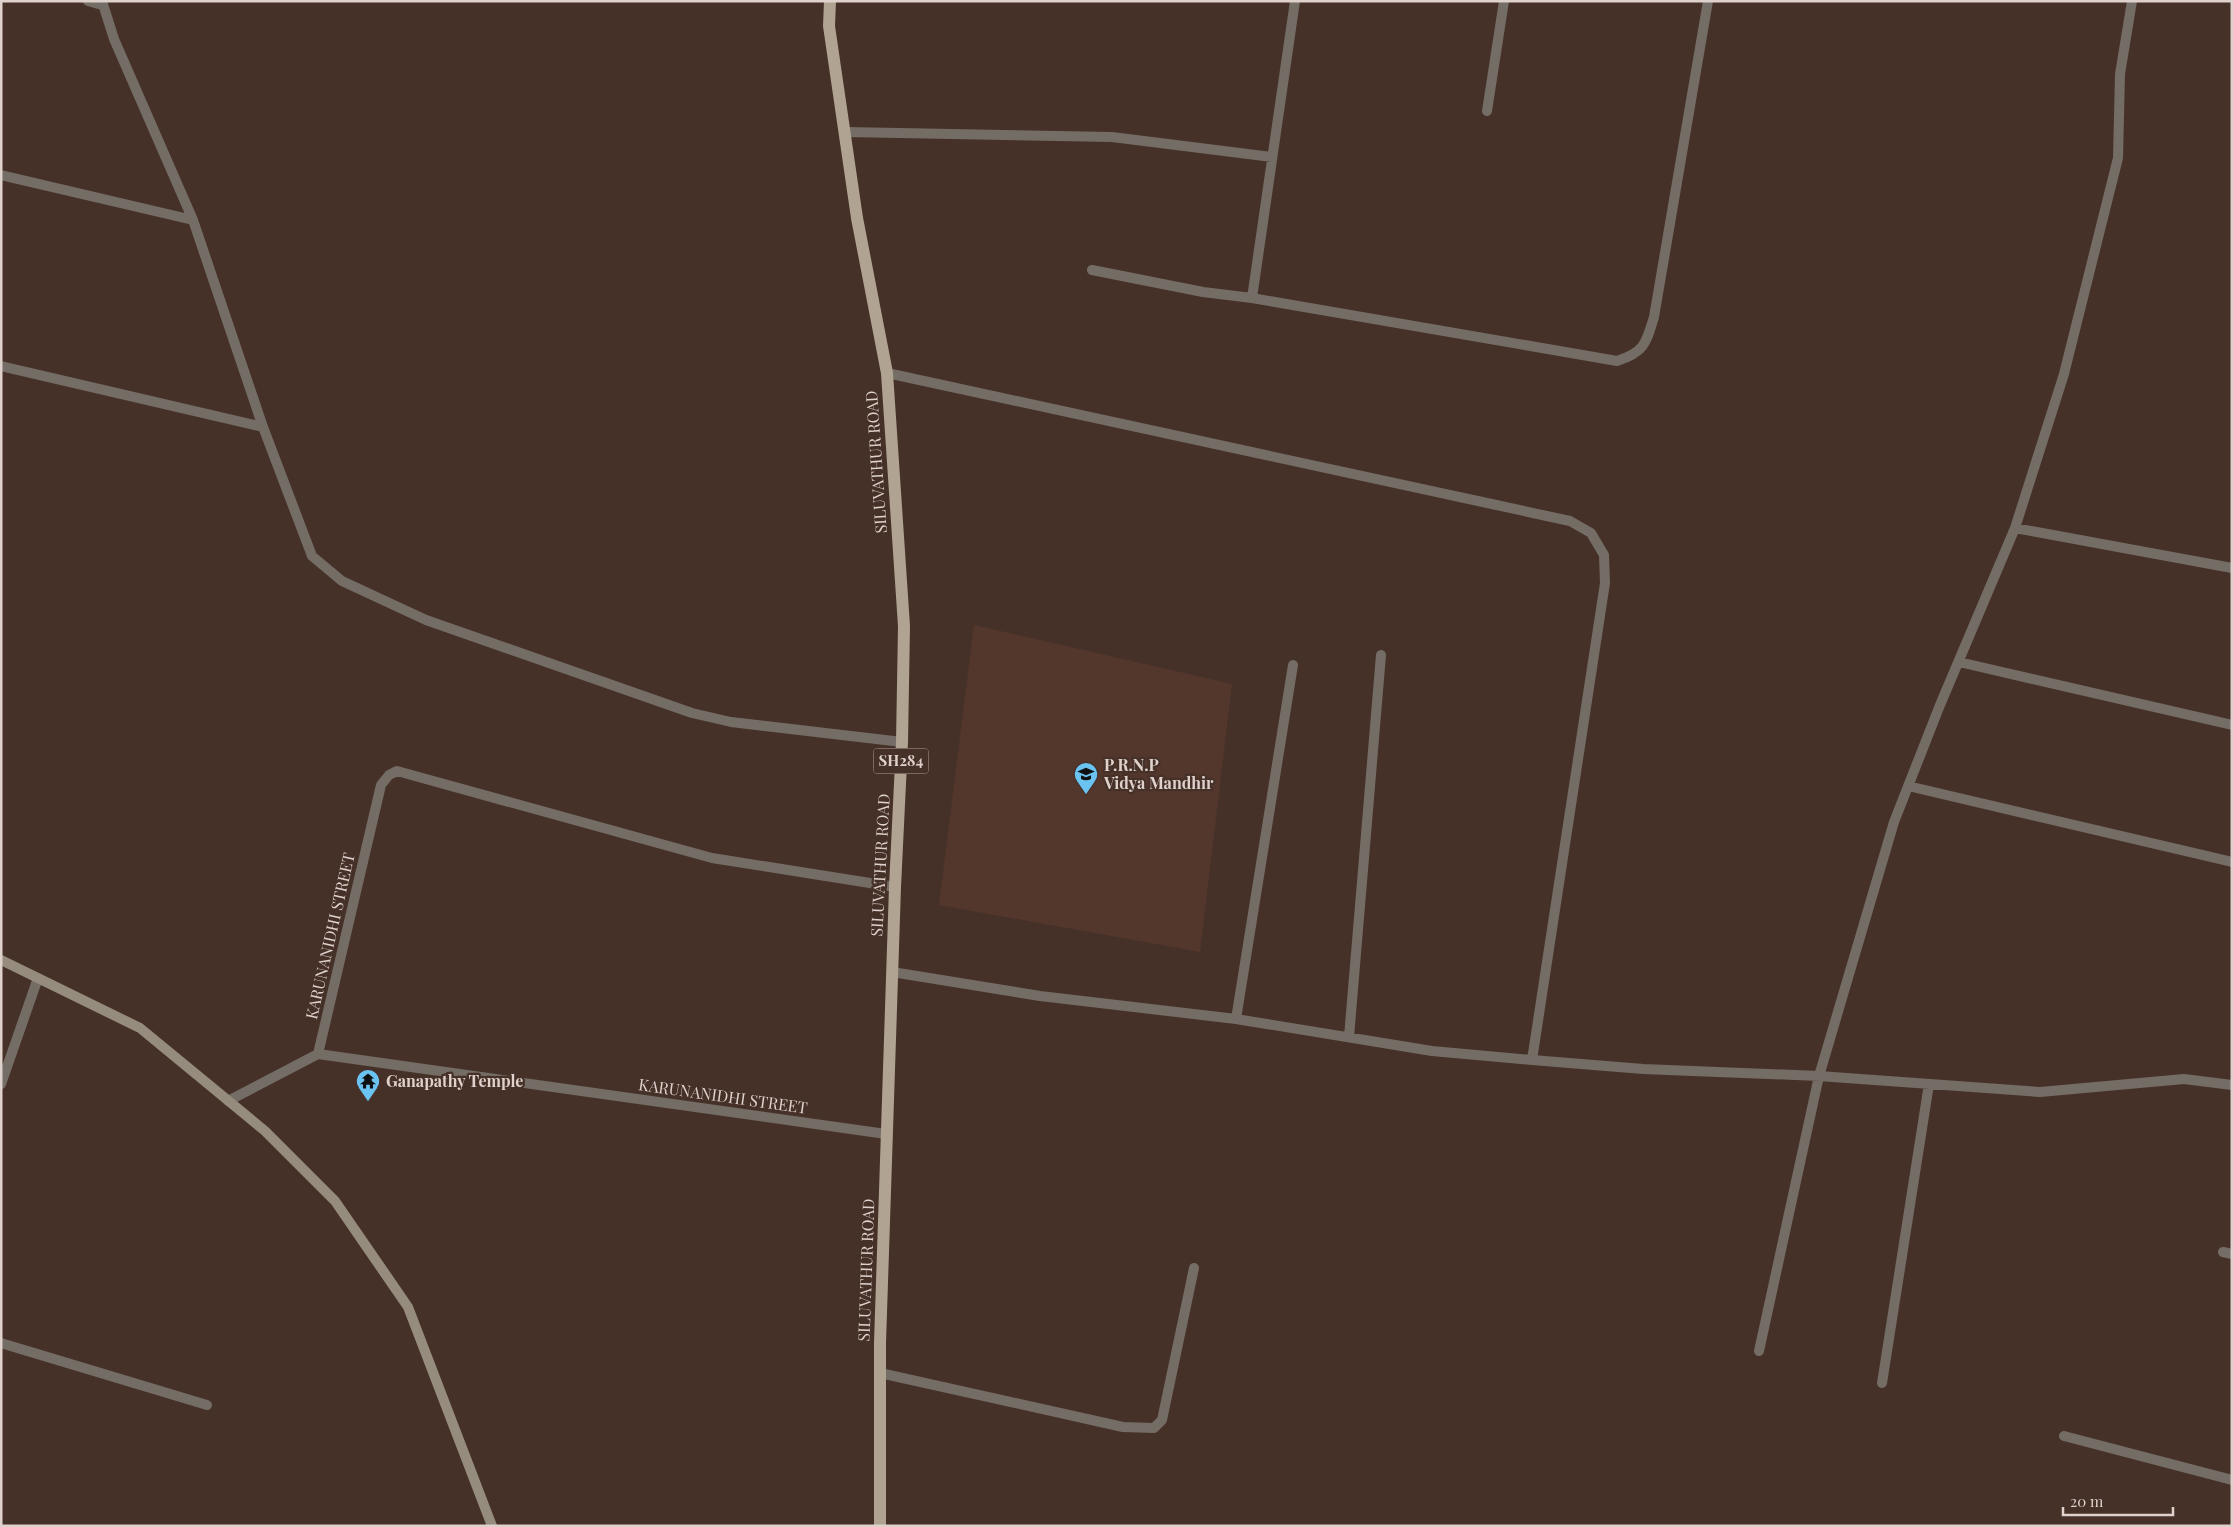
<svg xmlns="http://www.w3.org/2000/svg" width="2233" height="1527" viewBox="0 0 2233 1527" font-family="'Playfair Display',serif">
	<rect width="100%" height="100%" fill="#463129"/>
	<!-- built -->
	<path fill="#53372c" d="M 974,625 L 1232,684 L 1200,952 L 939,905 Z"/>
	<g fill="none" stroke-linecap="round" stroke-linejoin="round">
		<!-- minor -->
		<path stroke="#746d65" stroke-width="10" d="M 88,1 L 102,5
			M 102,1 L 114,39 L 193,220 L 263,427 L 312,556 L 342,581 L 426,620 L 692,713 L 731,722 L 902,742
			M 1487,111 L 1504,1
			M 845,132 L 1112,137 L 1272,157
			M 1,175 L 193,220
			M 1092,270 L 1203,292 L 1252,298 L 1617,361 C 1645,352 1646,343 1654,317 L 1708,1
			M 1252,298 L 1295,1
			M 1,366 L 263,427
			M 887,373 L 1570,521 L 1591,533 L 1604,555 L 1605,583 L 1532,1060
			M 2015,528 L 2232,568
			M 1959,662 L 2232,725
			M 1908,786 L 2232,862
			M 892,972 L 1040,996 L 1236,1019 L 1432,1051 L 1532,1060 L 1643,1069 L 1819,1076 L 2040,1092 L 2184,1079 L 2232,1085
			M 1236,1019 L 1293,665
			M 1349,1037 L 1381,655
			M 1,1084 L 38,978
			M 228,1101 L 318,1054
			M 886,1134 L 318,1054 L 381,785 L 389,775 L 397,771 L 712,858 L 895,887
			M 2223,1252 L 2232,1254
			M 1,1343 L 207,1405
			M 1759,1351 L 1819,1076 L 1894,822 L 1940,705 L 2015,528 L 2064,374 L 2118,158 L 2120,74 L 2132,1
			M 880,1373 L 1123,1427 L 1154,1428 L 1162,1420 L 1194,1268
			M 1882,1383 L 1929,1084
			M 2064,1436 L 2232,1480"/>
		<!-- secondary -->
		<path stroke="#968c7e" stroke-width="10" d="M 1,960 L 140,1028 L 265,1131 L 335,1201 L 408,1307 L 492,1526"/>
		<!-- primary -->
		<path stroke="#b0a391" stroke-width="12" d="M 830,1 L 829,26 L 857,218 L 887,373 L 904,626 L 902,742 L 895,887 L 880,1343 L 880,1526"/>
	</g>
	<!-- icons -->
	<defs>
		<g id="school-pin" transform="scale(1.25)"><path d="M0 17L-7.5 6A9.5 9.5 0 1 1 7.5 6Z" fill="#6bc3f2" stroke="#463129"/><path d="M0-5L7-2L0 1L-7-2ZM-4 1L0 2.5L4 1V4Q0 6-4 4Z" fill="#111"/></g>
		<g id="temple-pin" transform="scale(1.25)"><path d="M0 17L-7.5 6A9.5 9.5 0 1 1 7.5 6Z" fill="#6bc3f2" stroke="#463129"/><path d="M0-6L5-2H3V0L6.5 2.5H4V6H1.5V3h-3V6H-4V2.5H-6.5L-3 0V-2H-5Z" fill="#111"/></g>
	</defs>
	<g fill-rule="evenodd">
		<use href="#school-pin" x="1086" y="774"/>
		<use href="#temple-pin" x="368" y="1081"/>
	</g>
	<g text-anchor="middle" stroke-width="4.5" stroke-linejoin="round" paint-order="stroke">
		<!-- shield labels -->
		<rect fill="#463129" stroke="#b1a19b" stroke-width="1" x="873.5" y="748.5" width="55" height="25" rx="4"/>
		<g font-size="15" font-weight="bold" fill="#dfd1cc">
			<text x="901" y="766">SH284</text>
		</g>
		<!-- street labels -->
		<g font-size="16" fill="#dfd1cc" stroke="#463129">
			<text transform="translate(876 462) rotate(-94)" y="6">SILUVATHUR ROAD</text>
			<text transform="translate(880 865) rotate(-87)" y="6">SILUVATHUR ROAD</text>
			<text transform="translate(330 936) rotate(-77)" y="6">KARUNANIDHI STREET</text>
			<text transform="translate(723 1096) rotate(8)" y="6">KARUNANIDHI STREET</text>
			<text transform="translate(866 1270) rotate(-88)" y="6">SILUVATHUR ROAD</text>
		</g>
		<!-- poi labels -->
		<g font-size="16" font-weight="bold" fill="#dfd1cc" stroke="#463129" text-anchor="start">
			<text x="1104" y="771">P.R.N.P<tspan x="1104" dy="18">Vidya Mandhir</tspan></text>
			<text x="386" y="1087">Ganapathy Temple</text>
		</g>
	</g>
	<!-- border -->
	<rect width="2233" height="1527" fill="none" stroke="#dfd1cc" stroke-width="5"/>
	<!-- scale -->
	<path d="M2063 1507v8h110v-8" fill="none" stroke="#dfd1cc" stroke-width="2.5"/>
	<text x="2070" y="1507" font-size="15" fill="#dfd1cc" stroke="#463129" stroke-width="4" paint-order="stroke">20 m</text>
</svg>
